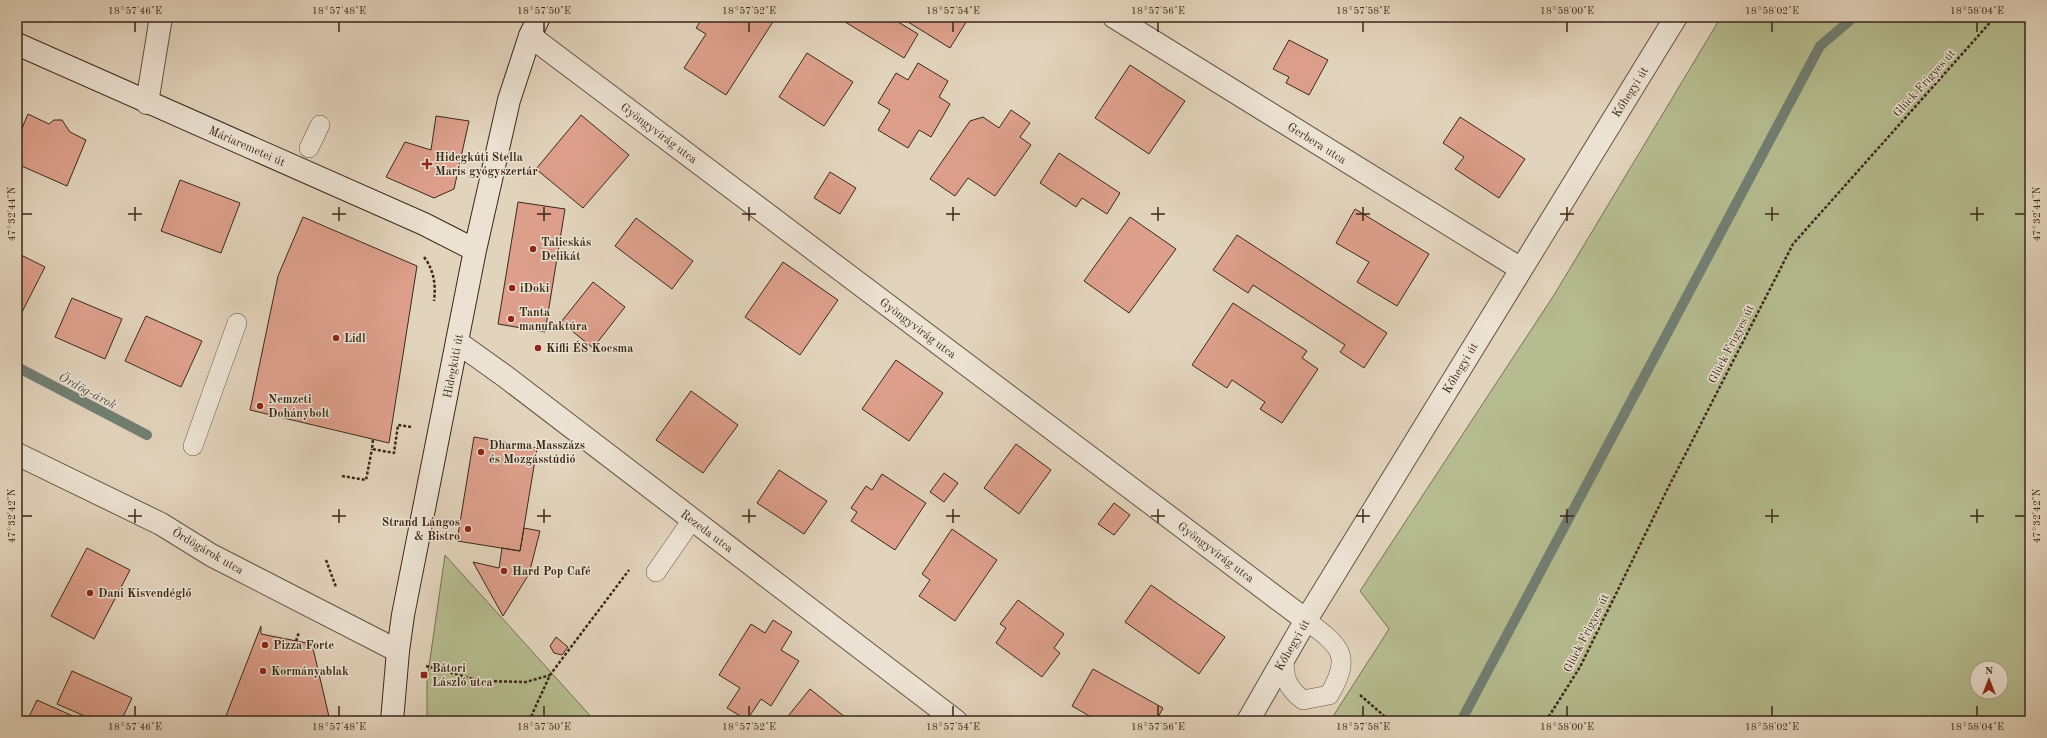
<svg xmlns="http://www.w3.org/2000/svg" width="2047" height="738" viewBox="0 0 2047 738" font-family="'Old Standard TT',serif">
	<rect width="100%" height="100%" fill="#e2d3bc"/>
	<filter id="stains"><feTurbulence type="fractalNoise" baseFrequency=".005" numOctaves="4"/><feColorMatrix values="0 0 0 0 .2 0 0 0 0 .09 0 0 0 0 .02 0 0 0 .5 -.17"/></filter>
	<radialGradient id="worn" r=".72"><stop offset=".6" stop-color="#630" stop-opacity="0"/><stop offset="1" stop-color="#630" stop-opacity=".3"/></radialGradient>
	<!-- green -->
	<path fill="#b5bc8f" stroke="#787253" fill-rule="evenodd" d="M 1721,17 L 2030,17 L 2030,721 L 1330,721 L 1389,629 L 1360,591 L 1554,295 ZM 1977,668 L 2001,668 L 2001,692 L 1977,692 Z
		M 445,555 L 595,721 L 427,721 L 427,680 Z"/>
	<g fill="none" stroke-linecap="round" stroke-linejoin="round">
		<!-- stream -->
		<path stroke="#717f73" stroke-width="10" d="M 17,367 L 147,435
			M 1461,721 L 1820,46 L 1854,17"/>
	</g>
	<!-- building -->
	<path fill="#dd9f8b" stroke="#3b2917" d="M 703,17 L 708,17 L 713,21 L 716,17 L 776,17 L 726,95 L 684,68 L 706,34 L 696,28 Z
		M 843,17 L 890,17 L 918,34 L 904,58 L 842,20 Z
		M 900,17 L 964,17 L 968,19 L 950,48 Z
		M 1536,17 L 1560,17 L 1545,22 Z
		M 1289,40 L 1328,60 L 1309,95 L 1286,83 L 1289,77 L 1273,69 Z
		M 807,53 L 853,82 L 824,126 L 779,97 Z
		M 918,63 L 948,81 L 939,97 L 950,104 L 931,137 L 919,130 L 908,148 L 878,130 L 890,110 L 878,103 L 896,73 L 908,80 Z
		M 1130,65 L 1185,101 L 1149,154 L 1095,118 Z
		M 1011,110 L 1030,123 L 1020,137 L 1031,145 L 995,196 L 968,178 L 955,196 L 930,179 L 970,121 L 983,117 L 999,128 Z
		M 28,114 L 49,124 L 54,120 L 62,120 L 70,132 L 86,140 L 67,186 L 17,164 L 17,140 Z
		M 581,115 L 629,155 L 583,208 L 536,169 Z
		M 436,116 L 469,121 L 454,189 L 434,198 L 386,177 L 405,142 L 431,150 Z
		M 1460,117 L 1525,159 L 1499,198 L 1455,169 L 1464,157 L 1443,143 Z
		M 1059,153 L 1120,193 L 1107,214 L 1082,198 L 1076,207 L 1040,183 Z
		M 830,172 L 856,188 L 840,214 L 814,198 Z
		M 180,180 L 240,203 L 221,253 L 161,231 Z
		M 518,202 L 565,209 L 545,332 L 498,324 Z
		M 1355,209 L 1429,254 L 1397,306 L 1357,282 L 1369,262 L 1336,243 Z
		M 303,217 L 417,266 L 389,443 L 250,410 L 278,276 Z
		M 1130,217 L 1176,249 L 1129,313 L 1084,281 Z
		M 636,218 L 693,261 L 672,289 L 615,246 Z
		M 1237,235 L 1387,333 L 1364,368 L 1340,352 L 1345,345 L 1253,285 L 1248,293 L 1213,270 Z
		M 17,253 L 45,267 L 21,314 L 17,312 Z
		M 783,262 L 838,300 L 800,355 L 745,317 Z
		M 593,282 L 625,307 L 593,348 L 561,322 Z
		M 72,298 L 122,319 L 105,359 L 55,337 Z
		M 1233,303 L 1307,351 L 1302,358 L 1318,369 L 1282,423 L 1260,409 L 1265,402 L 1232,380 L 1227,388 L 1192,365 Z
		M 146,316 L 202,341 L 181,387 L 125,361 Z
		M 896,360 L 943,393 L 909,441 L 862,409 Z
		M 691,391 L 738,425 L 703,473 L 656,440 Z
		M 474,437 L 537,448 L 520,551 L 457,541 Z
		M 1016,444 L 1051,470 L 1019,514 L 984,488 Z
		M 779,470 L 827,501 L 804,534 L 757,503 Z
		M 944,473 L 958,483 L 944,502 L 930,492 Z
		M 882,474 L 926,503 L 895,550 L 851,521 L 857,512 L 851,508 L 866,486 L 872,490 Z
		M 1114,503 L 1130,515 L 1114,535 L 1098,524 Z
		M 524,528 L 540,531 L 529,574 L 503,616 L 473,562 L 499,568 L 502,548 L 520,551 Z
		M 952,529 L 997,560 L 955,621 L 919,596 L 930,580 L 922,574 Z
		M 87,548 L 130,570 L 94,639 L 51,616 Z
		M 1151,585 L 1225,637 L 1199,674 L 1125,622 Z
		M 1018,600 L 1064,634 L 1054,648 L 1060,653 L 1042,677 L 996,643 L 1006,628 L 1000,624 Z
		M 773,620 L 792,632 L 781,650 L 799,661 L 771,706 L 761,699 L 747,720 L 727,708 L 740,688 L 719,675 L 751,624 L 765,633 Z
		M 261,626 L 261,634 L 312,644 L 330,721 L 224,721 Z
		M 556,637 L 568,647 L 562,655 L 554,653 L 550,646 Z
		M 1093,669 L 1163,708 L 1156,721 L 1098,721 L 1072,706 Z
		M 72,671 L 132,698 L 121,721 L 96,721 L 57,704 Z
		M 810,689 L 850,721 L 784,721 Z
		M 37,700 L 84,721 L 27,721 Z"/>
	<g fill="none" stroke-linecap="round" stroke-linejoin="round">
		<!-- lane casing -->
		<g stroke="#655440" stroke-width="20">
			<path id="lane" d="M 309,148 L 320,125
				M 193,446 L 237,323
				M 656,572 L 692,520
				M 1284,658 C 1284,677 1286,687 1303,700 L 1329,695 C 1353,655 1340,646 1306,620"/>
		</g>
		<!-- street casing -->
		<g stroke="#655440" stroke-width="24">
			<path id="street" d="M 1114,17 L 1521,269
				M 530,36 L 1306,620
				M 147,103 L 161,17
				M 457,342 L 506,377 L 956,721
				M 17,454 L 161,524 L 211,555 L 398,651
				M 1248,721 L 1306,620 L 1676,17"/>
		</g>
		<!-- secondary casing -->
		<g stroke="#3b2917" stroke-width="24">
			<path id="secondary" d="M 17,44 L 424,224 L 475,250
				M 392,721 L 398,651 L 403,615 L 475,250 L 509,100 L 530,36 L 539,17"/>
		</g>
		<!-- path -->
		<path stroke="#3b2917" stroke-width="2.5" stroke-dasharray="3 2" stroke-linecap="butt" d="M 424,257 C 434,270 436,285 434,301
			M 373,440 L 372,449 L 394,453 L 398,425 L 411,427
			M 342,476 L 366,480 L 372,449
			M 326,560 L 336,587
			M 296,641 L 299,632
			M 426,666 L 481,681 L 526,682 L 550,675
			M 1360,695 L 1390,721
			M 529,721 L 550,675 L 629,570
			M 1546,721 L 1580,667 L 1666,492 L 1793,244 L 1995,17"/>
		<!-- lane -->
		<use href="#lane" stroke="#ece2d3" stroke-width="19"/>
		<!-- street -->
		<use href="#street" stroke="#ece2d3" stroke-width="22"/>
		<!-- secondary -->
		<use href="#secondary" stroke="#ece2d3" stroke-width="22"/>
	</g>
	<!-- ticks -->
	<path fill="none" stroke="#3b2917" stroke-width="1.5" d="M 135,22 L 135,32M 339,22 L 339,32M 544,22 L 544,32M 749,22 L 749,32M 953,22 L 953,32M 1158,22 L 1158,32M 1363,22 L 1363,32M 1567,22 L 1567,32M 1772,22 L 1772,32M 1977,22 L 1977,32M 135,207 L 135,221M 339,207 L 339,221M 544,207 L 544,221M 749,207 L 749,221M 953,207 L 953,221M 1158,207 L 1158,221M 1363,207 L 1363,221M 1567,207 L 1567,221M 1772,207 L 1772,221M 1977,207 L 1977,221M 22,214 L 32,214M 128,214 L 142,214M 332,214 L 346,214M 537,214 L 551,214M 742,214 L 756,214M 946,214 L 960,214M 1151,214 L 1165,214M 1356,214 L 1370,214M 1560,214 L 1574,214M 1765,214 L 1779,214M 1970,214 L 1984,214M 2015,214 L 2025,214M 135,509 L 135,523M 339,509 L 339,523M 544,509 L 544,523M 749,509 L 749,523M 953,509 L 953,523M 1158,509 L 1158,523M 1363,509 L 1363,523M 1567,509 L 1567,523M 1772,509 L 1772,523M 1977,509 L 1977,523M 22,516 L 32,516M 128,516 L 142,516M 332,516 L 346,516M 537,516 L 551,516M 742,516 L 756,516M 946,516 L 960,516M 1151,516 L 1165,516M 1356,516 L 1370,516M 1560,516 L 1574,516M 1765,516 L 1779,516M 1970,516 L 1984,516M 2015,516 L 2025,516M 135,706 L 135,716M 339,706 L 339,716M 544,706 L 544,716M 749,706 L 749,716M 953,706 L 953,716M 1158,706 L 1158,716M 1363,706 L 1363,716M 1567,706 L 1567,716M 1772,706 L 1772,716M 1977,706 L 1977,716"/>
	<!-- markers -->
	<g fill="#8f2418" stroke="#ece2d3" stroke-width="1.5">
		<path d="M425 158h4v4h4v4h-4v4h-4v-4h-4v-4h4z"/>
		<circle cx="533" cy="249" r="4"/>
		<circle cx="512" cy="288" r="4"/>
		<circle cx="511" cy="319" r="4"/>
		<circle cx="336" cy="338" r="4"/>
		<circle cx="538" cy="348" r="4"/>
		<circle cx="260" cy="406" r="4"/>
		<circle cx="481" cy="452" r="4"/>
		<circle cx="468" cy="529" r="4"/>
		<circle cx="504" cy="571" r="4"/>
		<circle cx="90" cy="593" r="4"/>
		<circle cx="265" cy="645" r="4"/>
		<circle cx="263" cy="671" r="4"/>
		<rect x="420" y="671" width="8" height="8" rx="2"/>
	</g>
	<g text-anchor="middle" stroke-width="3" stroke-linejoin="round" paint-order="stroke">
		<!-- street labels -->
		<g font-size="12" fill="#3b2917" stroke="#ece2d3">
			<text transform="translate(1924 83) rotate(-48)" y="4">Glück Frigyes út</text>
			<text transform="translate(1630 92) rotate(-58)" y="4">Kőhegyi út</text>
			<text transform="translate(659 133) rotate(37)" y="4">Gyöngyvirág utca</text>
			<text transform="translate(1317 143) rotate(32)" y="4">Gerbera utca</text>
			<text transform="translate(247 146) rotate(24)" y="4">Máriaremetei út</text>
			<text transform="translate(918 328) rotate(37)" y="4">Gyöngyvirág utca</text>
			<text transform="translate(1731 344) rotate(-63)" y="4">Glück Frigyes út</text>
			<text transform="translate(453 366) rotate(-79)" y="4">Hidegkúti út</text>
			<text transform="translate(1460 368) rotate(-59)" y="4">Kőhegyi út</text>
			<text transform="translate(707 531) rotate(37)" y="4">Rezeda utca</text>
			<text transform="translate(208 551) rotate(30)" y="4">Ördögárok utca</text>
			<text transform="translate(1216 552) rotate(37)" y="4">Gyöngyvirág utca</text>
			<text transform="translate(1586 633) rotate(-63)" y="4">Glück Frigyes út</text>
			<text transform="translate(1292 645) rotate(-60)" y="4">Kőhegyi út</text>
		</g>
		<!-- poi labels -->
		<g font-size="12" font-weight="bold" fill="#3b2917" stroke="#ece2d3" text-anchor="start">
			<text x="435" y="161">Hidegkúti Stella<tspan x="435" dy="14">Maris gyógyszertár</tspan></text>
			<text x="541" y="246">Talicskás<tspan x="541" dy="14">Delikát</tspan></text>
			<text x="520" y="292">iDoki</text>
			<text x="519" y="316">Tanta<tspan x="519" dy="14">manufaktúra</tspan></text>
			<text x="344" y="342">Lidl</text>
			<text x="546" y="352">Kifli ÉS Kocsma</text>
			<text x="268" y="403">Nemzeti<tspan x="268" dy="14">Dohánybolt</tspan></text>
			<text x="489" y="449">Dharma Masszázs<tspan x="489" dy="14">és Mozgásstúdió</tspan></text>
			<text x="460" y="526" text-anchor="end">Strand Lángos<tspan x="460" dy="14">&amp; Bistro</tspan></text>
			<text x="512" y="575">Hard Pop Café</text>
			<text x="98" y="597">Dani Kisvendéglő</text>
			<text x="273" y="649">Pizza Forte</text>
			<text x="432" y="672">Bátori<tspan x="432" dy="14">László utca</tspan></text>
			<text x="271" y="675">Kormányablak</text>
		</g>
		<!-- water labels -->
		<g font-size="13" font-style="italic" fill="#524d3e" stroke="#ece2d3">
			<text transform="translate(88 390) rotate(28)" y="5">Ördög-árok</text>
		</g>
	</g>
	<!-- margin -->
	<rect width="2047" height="738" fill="none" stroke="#e2d3bc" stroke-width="44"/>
	<!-- north arrow -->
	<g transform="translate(1989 680)"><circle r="19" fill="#ece2d3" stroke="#a59888"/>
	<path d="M0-3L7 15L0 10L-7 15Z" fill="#8f2418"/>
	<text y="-6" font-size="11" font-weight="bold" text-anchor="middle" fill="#3b2917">N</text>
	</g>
	<rect x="22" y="22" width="2003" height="694" fill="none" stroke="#3b2917" stroke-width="1.5"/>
	<g font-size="10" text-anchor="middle" fill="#3b2917">
		<text x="135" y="14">18°57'46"E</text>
		<text x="339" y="14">18°57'48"E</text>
		<text x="544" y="14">18°57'50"E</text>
		<text x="749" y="14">18°57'52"E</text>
		<text x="953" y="14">18°57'54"E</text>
		<text x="1158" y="14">18°57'56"E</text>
		<text x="1363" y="14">18°57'58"E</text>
		<text x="1567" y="14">18°58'00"E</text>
		<text x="1772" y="14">18°58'02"E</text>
		<text x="1977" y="14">18°58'04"E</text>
		<text transform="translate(11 214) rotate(-90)" y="4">47°32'44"N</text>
		<text transform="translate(2036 214) rotate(-90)" y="4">47°32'44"N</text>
		<text transform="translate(11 516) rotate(-90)" y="4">47°32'42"N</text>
		<text transform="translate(2036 516) rotate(-90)" y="4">47°32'42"N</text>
		<text x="135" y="730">18°57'46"E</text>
		<text x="339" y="730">18°57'48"E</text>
		<text x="544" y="730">18°57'50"E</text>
		<text x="749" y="730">18°57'52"E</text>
		<text x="953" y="730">18°57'54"E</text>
		<text x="1158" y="730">18°57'56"E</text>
		<text x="1363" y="730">18°57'58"E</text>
		<text x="1567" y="730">18°58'00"E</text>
		<text x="1772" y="730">18°58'02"E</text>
		<text x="1977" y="730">18°58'04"E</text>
	</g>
	<rect width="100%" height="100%" filter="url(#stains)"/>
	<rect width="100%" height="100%" fill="url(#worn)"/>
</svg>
